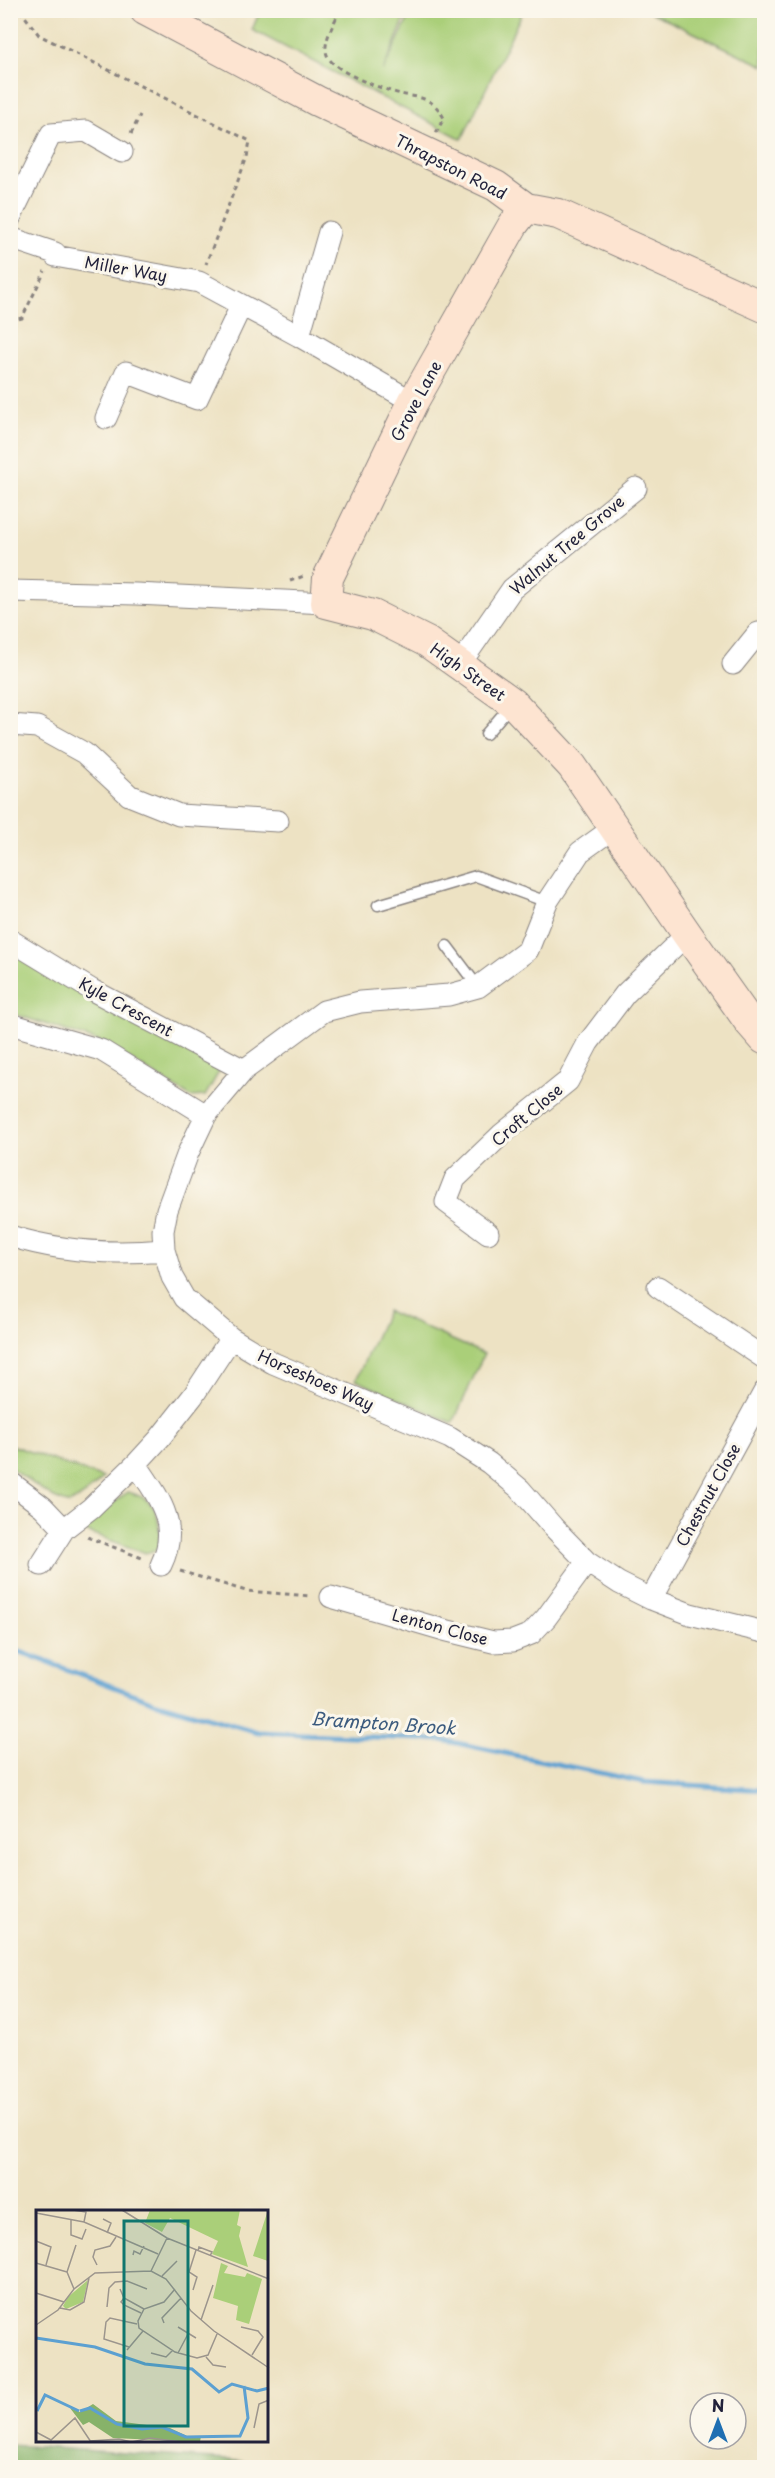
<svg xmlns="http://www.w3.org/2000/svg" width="775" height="2478" viewBox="0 0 775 2478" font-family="'Playpen Sans',sans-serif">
	<rect width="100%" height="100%" fill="#fbf7ec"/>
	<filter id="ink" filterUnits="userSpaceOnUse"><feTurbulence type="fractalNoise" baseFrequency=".0167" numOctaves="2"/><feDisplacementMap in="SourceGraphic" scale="12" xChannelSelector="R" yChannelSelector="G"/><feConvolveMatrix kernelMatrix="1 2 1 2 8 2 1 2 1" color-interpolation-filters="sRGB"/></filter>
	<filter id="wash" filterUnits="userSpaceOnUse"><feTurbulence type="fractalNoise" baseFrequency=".008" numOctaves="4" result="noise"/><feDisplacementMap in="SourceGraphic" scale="24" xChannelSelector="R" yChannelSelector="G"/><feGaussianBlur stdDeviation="1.35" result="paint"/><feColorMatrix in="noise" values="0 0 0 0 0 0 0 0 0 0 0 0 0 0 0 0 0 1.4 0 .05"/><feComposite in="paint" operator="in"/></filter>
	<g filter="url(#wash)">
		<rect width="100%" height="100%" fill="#ede2c3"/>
		<!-- green -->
		<path fill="#aacf79" stroke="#66785a" stroke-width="1.5" d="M 260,11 L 408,11 L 383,71 L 412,11 L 523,11 L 462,139 L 252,30 Z
			M 648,11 L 764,11 L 764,66 Z
			M 17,953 L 219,1061 L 220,1070 L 205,1096 L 191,1097 L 103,1043 L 11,1013 L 10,954 Z
			M 387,1311 L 484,1354 L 453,1423 L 356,1380 Z
			M 11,1445 L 103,1478 L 83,1496 L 69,1504 L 54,1498 L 11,1468 Z
			M 128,1492 C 162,1501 158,1519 160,1549 L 145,1553 L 82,1530 L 96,1516 Z"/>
		<!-- forest -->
		<path fill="#87b269" stroke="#546a52" stroke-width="1.5" d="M 10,2445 L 227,2460 L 287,2467 L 11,2467 Z"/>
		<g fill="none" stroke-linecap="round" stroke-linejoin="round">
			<!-- stream -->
			<path stroke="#5ca0d1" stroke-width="5" d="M 10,1648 L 157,1703 L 258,1732 L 442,1740 L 644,1782 L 764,1790
				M 10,2466 L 20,2468"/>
		</g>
	</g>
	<g filter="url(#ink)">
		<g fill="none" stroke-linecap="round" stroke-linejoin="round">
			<!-- lane casing -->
			<g stroke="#88827f" stroke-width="13">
				<path id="lane" d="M 486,734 L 511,705
					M 378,905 L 476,876 L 547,902
					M 447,946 L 478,987"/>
			</g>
			<!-- street casing -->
			<g stroke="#88827f" stroke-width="23">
				<path id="street" d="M 10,218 L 51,134 L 86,131 L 122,152
					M 10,238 L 55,253 L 55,256 L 199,282 L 299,336 L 413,402
					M 299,336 L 329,232
					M 106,418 L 126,372 L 197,399 L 241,306
					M 10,591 L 136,594 L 326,603
					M 460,664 L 512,589 L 636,488
					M 733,664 L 758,633 L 764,632
					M 10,725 L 37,727 L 84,753 L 129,795 L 179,815 L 278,821
					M 615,827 L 580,852 L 547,902 L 528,950 L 478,987 L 449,995 L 360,1002 L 324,1011 L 244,1070 L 206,1115 L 188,1153 L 167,1210 L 163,1231 L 164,1250 L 172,1277 L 184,1298 L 231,1338 L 273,1363 L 450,1438 L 489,1463 L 520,1489 L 553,1527 L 587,1562 L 619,1583 L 651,1599 L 690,1614 L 764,1632
					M 10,940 L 92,990 L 244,1070
					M 10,1024 L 101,1050 L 206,1115
					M 488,1233 L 446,1202 L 455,1179 L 501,1135 L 568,1081 L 588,1043 L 625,994 L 687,934
					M 10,1236 C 61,1252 111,1255 164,1250
					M 658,1287 L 764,1358
					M 136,1464 C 158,1497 181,1524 161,1565
					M 10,1482 L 43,1507 L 64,1529
					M 41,1565 L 64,1529 L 91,1508 L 136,1464 L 159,1439 L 193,1396 L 231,1338
					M 331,1597 L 444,1630 L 493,1642 L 513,1641 L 531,1634 L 546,1618 L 587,1562
					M 651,1599 L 764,1392"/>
			</g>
			<!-- secondary casing -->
			<g stroke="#88827f" stroke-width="32">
				<path id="secondary" d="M 145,10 L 317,101 L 496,186 L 526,208 L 558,214 L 764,307
					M 526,208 L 513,225 L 413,402 L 328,578 L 326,603 L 373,615 L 427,642 L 513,703 L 572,766 L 687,934 L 750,1023 L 764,1039"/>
			</g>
			<!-- path -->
			<path stroke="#88827f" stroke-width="3" stroke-dasharray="4.5 4.5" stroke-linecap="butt" d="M 20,10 L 39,35 L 250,141 L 247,157 L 206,264
				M 340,10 C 335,22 322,42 327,55 C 333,72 384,90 401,94 C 408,96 417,96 424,99 C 433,102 439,109 444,118 L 436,133
				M 131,134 L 140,115
				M 10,321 L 22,318 L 45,271
				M 290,581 L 304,576
				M 87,1537 L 142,1558
				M 180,1571 L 246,1591 L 311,1596"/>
			<!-- lane -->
			<use href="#lane" stroke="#fff" stroke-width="10"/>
			<!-- street -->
			<use href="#street" stroke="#fff" stroke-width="21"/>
			<!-- secondary -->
			<use href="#secondary" stroke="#fde4d1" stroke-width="30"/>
		</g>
	</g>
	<g text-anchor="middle" stroke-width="6" stroke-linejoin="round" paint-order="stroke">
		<!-- street labels -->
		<g font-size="16" fill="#22223b" stroke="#fbf7ec">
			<text transform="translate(451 167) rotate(27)" y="6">Thrapston Road</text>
			<text transform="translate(126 269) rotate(10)" y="6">Miller Way</text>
			<text transform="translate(416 401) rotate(-62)" y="6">Grove Lane</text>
			<text transform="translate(567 545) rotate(-40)" y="6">Walnut Tree Grove</text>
			<text transform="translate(468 672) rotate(35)" y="6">High Street</text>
			<text transform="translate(126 1007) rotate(29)" y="6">Kyle Crescent</text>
			<text transform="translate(527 1115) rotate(-40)" y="6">Croft Close</text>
			<text transform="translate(316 1380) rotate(24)" y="6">Horseshoes Way</text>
			<text transform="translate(708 1495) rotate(-61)" y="6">Chestnut Close</text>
			<text transform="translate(440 1627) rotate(15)" y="6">Lenton Close</text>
		</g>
		<!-- water labels -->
		<g font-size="18" font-style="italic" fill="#3c5b7e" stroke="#fbf7ec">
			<text transform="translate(383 1724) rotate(4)" y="6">Brampton Brook</text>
		</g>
	</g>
	<!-- overview -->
	<g transform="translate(36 2210)">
		<rect width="232" height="232" fill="#ede2c3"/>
		<path d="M 114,0 L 204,0 L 201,15 L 205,17 L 203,26 L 212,57 L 176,44 L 182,31 L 134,8 L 126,22 L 109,13 ZM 232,0 L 233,0 L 232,51 L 217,46 ZM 185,53 L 192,56 L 188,63 L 209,67 L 211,63 L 226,69 L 213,114 L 200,110 L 202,96 L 177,88 ZM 52,70 L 47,92 L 30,99 L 27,96 L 32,87 Z" fill="#aacf79"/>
		<path d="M 57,194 L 80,211 L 134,218 L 151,226 L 165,226 L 164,232 L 77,228 L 53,212 L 47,215 L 34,198 L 44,202 Z" fill="#87b269"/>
		<path fill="none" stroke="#5ca0d1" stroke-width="3" d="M 0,128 L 59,137 L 109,154 L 156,159 L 183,182 L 196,174 L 221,181 L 233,178M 1,201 L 9,185 L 43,201M 44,201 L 54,198 L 81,214 L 106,219 L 126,217 L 150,227 L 204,226 L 212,208 L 208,176"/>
		<path fill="none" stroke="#9c958d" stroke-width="1.5" d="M 37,0 L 50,2 L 48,12M 86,0 L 131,28 L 233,69M 0,3 L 48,12 L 122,44M 67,9 L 75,13 L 71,23M 35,10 L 35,25 L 46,29 L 50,19M 0,31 L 15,37 L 10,55M 162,41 L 163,37 L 176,42 L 174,46M 97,45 L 98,41 L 104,44 L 108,36M 0,53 L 31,62M 61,55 L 57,47 L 59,40 L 74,36 L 80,27M 115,61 L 131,28M 126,66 L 141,51M 38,79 L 31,62 L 40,35M 84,79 L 88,88 L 108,99M 139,79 L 128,92 L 108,99 L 102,111 L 103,118 L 139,142 L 161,148 L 172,145 L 181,124M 157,80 L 161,67 L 153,62 L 160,40M 0,83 L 28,92M 88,88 L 85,92 L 88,95 L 105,103M 71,97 L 73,78 L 79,72 L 91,71 L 111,79M 24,98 L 34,100 L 48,92 L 53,68M 165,110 L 177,75M 128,113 L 126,108 L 145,88M 0,115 L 22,100 L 38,79 L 59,63 L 115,61 L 130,69 L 155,101 L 178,121 L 233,158M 142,117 L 160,128M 205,117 L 222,121 L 227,127 L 216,145M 93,137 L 68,129 L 70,112 L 74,108 L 101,114M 91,140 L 107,121M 115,143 L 130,147 L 137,140M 142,143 L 152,124M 170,147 L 177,155 L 190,157M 218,218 L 223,194 L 233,190M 0,222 L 15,230 L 39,208 L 55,232M 54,231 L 83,229 L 95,232M 96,232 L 114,228 L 146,232"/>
		<path fill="#0f766e" fill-opacity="0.15" stroke="#0f766e" stroke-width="3" d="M 88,11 L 152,11 L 152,216 L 88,216 Z"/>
		<rect width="232" height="232" fill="none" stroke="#22223b" stroke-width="3"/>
	</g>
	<!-- margin -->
	<rect width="775" height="2478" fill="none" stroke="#fbf7ec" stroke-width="36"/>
	<!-- north arrow -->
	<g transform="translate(718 2421)"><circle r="28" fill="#fbf7ec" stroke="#a4a2a5" stroke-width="1.5"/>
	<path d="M0-4.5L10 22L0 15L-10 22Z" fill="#1f6fb2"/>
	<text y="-9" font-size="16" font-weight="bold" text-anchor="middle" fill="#22223b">N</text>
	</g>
</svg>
